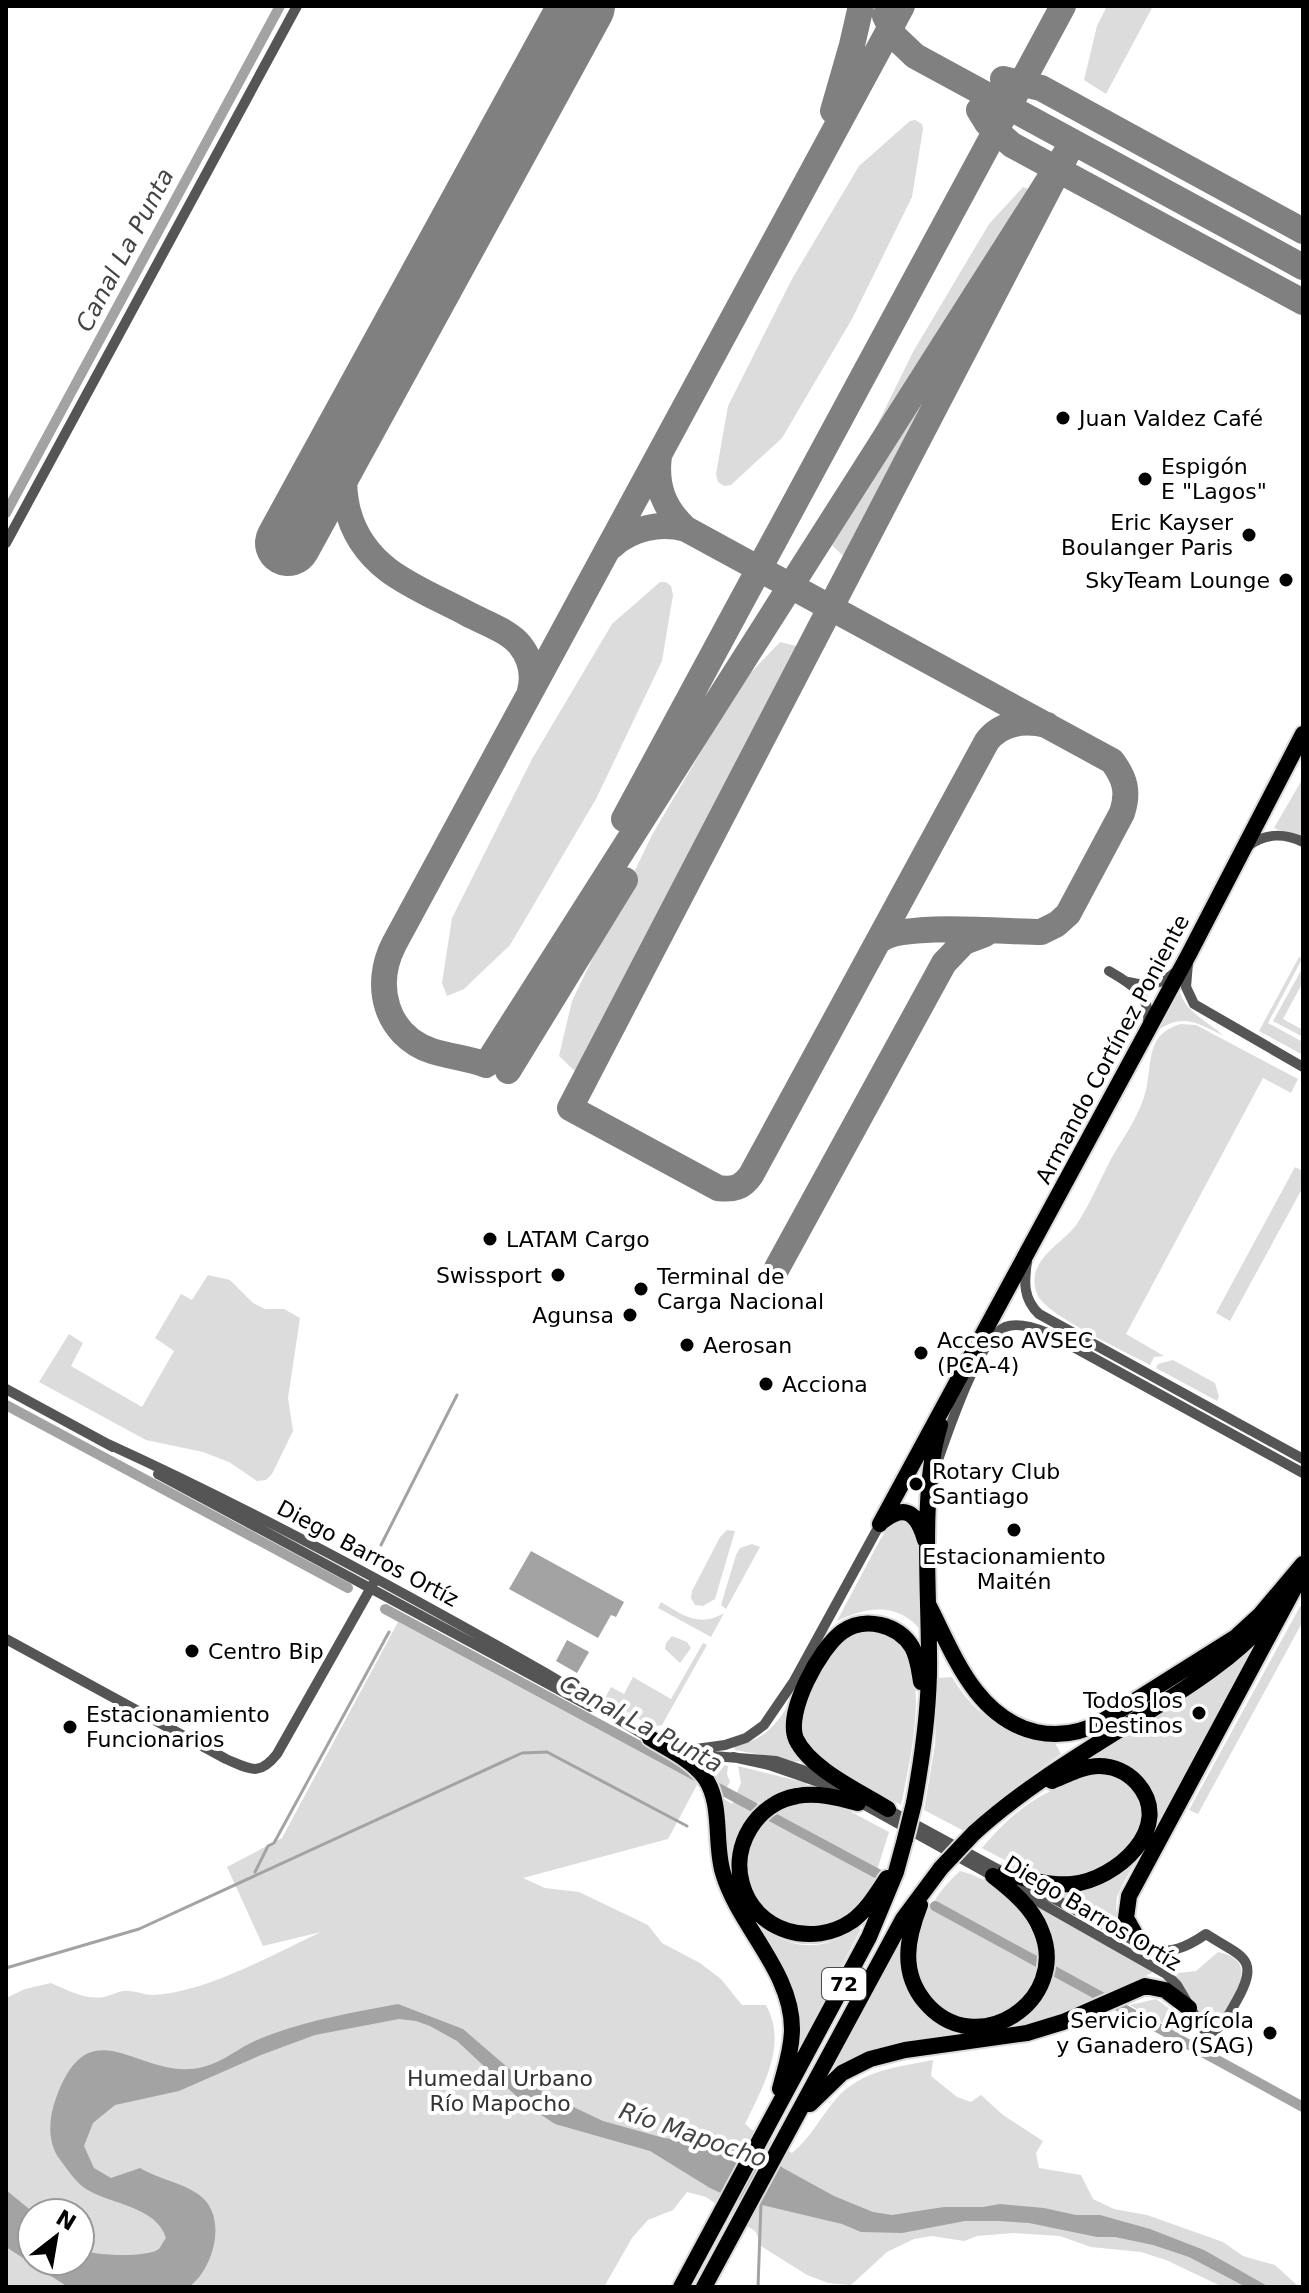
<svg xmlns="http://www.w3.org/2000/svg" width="1309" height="2293" viewBox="0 0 1309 2293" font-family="'DejaVu Sans',sans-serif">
	<rect width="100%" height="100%" fill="#fff"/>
	<!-- green -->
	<path fill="#dcdcdc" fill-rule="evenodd" d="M 1107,6 L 1153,6 L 1106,94 L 1084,80 L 1097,26 Z
		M 915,120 L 922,124 L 923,129 L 912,197 L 852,319 L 782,438 L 731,485 L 724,486 L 718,482 L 716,474 L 728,406 L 792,279 L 859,166 L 910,121 Z
		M 1023,187 L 1050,197 L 851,564 L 832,545 L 845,490 L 913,352 L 989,224 Z
		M 660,582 L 666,582 L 671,586 L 673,595 L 662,661 L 596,799 L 510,945 L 464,989 L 447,996 L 442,983 L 452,918 L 532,759 L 612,624 Z
		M 780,642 L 805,648 L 578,1074 L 559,1056 L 572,1001 L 652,835 L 742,682 Z
		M 1303,778 L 1303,839 L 1274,828 Z
		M 1299,957 L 1302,959 L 1268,1023 L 1303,1042 L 1303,1055 L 1259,1031 Z
		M 1303,967 L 1303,982 L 1283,1019 L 1303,1030 L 1303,1037 L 1273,1021 Z
		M 1178,987 C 1184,1012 1206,1020 1224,1036 C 1196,1022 1181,1012 1154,1033 Z
		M 1181,1024 L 1196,1025 L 1298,1079 L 1291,1093 L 1263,1078 L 1126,1334 L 1164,1356 L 1154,1357 L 1150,1365 C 1127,1352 1045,1315 1037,1294 C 1024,1260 1064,1243 1077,1224 C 1090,1204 1100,1180 1111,1159 C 1122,1140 1136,1120 1143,1100 C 1155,1070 1141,1035 1181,1024 Z
		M 1295,1167 L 1303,1171 L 1303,1187 L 1230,1321 L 1216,1313 Z
		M 208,1275 L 230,1280 L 253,1303 L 265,1309 L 284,1309 L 300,1318 L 288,1398 L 293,1431 L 272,1474 L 266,1480 L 257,1481 L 229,1462 L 203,1452 L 146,1440 L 39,1382 L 69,1334 L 83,1343 L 71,1366 L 142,1407 L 174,1351 L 155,1338 L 181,1294 L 192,1300 Z
		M 1173,1360 L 1215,1383 L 1219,1397 L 1217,1401 L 1156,1368 L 1158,1364 Z
		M 899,1521 L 912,1525 L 920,1547 L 923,1633 C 899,1602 869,1606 837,1621 L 880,1540 L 887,1529 Z
		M 727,1530 L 735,1531 L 715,1599 L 703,1606 L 695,1605 L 691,1598 L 692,1591 L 720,1537 Z
		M 752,1544 L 760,1547 L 726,1609 L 721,1605 L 736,1555 L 740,1548 Z
		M 1303,1601 L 1303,1621 L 1198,1814 L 1189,1810 Z
		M 661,1602 C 683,1615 699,1628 724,1613 L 711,1637 L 658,1608 Z
		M 398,1622 L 698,1783 L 668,1839 L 523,1878 L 545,1888 L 579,1892 L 648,1925 L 662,1943 L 700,1963 L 721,1979 L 742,2005 L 766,2005 C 788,2045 763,2086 745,2124 L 751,2129 L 792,2153 C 810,2139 821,2116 836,2099 C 861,2070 898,2067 933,2060 L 931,2076 L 957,2097 L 971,2102 L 981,2095 L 1003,2115 L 1043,2141 L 1036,2153 L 1039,2168 L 1081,2175 L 1093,2199 L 1114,2209 L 1147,2215 L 1223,2242 L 1243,2256 L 1275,2265 L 1299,2287 L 1223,2287 L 1166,2260 L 1141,2252 L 1091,2247 L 1060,2236 L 1013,2233 L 977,2236 L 964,2241 L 932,2236 L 914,2239 L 887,2252 L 851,2285 L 828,2283 L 807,2275 L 761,2246 L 756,2232 L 706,2197 L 687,2192 L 673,2210 L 648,2220 L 632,2238 L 604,2287 L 6,2287 L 6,1998 L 25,1989 L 51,1983 C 68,1990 84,2000 104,1997 C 113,1995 120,1990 128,1991 C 137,1991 144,1995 153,1995 C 205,1993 274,1954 321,1932 L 263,1946 L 227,1867 L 282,1838 ZM 32,2213 L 80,2213 L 80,2261 L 32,2261 Z
		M 861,1629 C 869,1630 879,1630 886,1633 C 937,1657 909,1763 901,1805 C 867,1786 795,1760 802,1713 C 804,1701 812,1689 817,1678 C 831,1653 834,1641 861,1629 Z
		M 672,1636 L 687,1642 L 691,1648 L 680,1663 L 665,1649 L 666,1643 Z
		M 703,1643 L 707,1645 L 662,1725 L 652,1727 L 605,1698 L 611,1687 L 624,1694 L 633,1677 L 671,1699 Z
		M 1255,1648 L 1123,1884 L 1117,1897 L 1116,1909 L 1120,1926 L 1049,1892 L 1051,1890 L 1087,1886 L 1150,1836 L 1140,1775 L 1120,1763 L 1087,1761 Z
		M 952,1677 C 976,1718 1010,1737 1055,1743 L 1061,1754 L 1004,1795 L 964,1831 L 924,1810 L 935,1745 L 937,1678 Z
		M 788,1705 L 792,1706 L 801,1758 L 798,1762 L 735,1750 L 734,1747 C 760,1741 775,1728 788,1705 Z
		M 690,1757 L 728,1766 L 727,1774 L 730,1782 L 721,1797 L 732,1804 L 741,1783 L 738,1766 L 807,1783 L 804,1789 L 762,1804 L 758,1802 C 742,1831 729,1843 733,1879 L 731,1877 L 718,1796 L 721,1789 Z
		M 1096,1773 C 1179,1783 1132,1875 1069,1876 C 1037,1876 1009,1863 982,1848 C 1017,1806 1044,1790 1096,1773 Z
		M 806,1802 L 842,1807 L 889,1832 L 872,1886 L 856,1907 L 837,1921 L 823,1925 L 807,1928 L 784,1922 L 764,1911 L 747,1889 L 745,1846 L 772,1811 Z
		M 960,1871 C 979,1875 1004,1890 1017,1905 C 1024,1912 1029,1922 1034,1931 C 1043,1947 1043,1965 1034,1983 C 1031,1988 1029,1995 1025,1999 C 1000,2029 945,2025 924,1991 C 900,1952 929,1898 960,1871 Z
		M 1030,1902 L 1152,1969 L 1152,1973 L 1069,2012 L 1012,2029 L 1010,2026 C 1063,1997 1065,1946 1030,1902 Z
		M 754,1922 C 788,1949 821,1955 857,1927 L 861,1929 L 800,2045 L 796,2044 Z
		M 898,1947 C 909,2007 918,2013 973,2036 C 926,2040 877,2039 837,2068 L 834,2062 Z
		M 1218,1952 C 1262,1961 1233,1995 1221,2019 C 1216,2024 1213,2027 1205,2024 L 1175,1978 L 1178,1973 L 1196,1971 Z
		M 1156,1999 L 1174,2012 L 1181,2034 L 1130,2005 Z"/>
	<!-- water -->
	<path fill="#a3a3a3" d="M 531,1551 L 624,1602 L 616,1617 L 611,1615 L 598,1638 L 509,1589 Z
		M 567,1640 L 589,1652 L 577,1673 L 556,1661 Z
		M 398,2004 L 463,2029 L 521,2079 L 550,2096 L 603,2121 L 664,2138 L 753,2149 L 767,2155 L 783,2168 L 834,2196 L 873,2212 L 892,2215 L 944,2207 L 983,2207 L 1000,2204 L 1044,2208 L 1076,2215 L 1100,2215 L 1150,2229 L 1204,2250 L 1269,2287 L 1246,2287 L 1189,2257 L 1153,2245 L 1115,2237 L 1097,2237 L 1029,2223 L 998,2221 L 965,2221 L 902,2233 L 861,2232 L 842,2224 L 732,2198 L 710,2188 L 650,2151 L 555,2124 L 526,2105 L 457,2041 L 430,2026 L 416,2021 L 399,2019 L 315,2035 L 261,2055 L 179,2091 L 115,2105 L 93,2123 L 84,2146 L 94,2168 L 111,2178 L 140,2168 C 158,2179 181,2182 198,2194 C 229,2215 214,2269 189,2287 L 68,2287 L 6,2247 L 6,2190 L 34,2213 L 32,2213 L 32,2261 L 80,2261 L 80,2249 C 92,2256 147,2258 159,2249 C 160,2248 164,2240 166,2238 C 156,2206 112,2205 86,2189 C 75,2182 66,2167 58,2157 C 47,2140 49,2117 56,2098 C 91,2002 140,2083 203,2067 C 223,2062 238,2048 257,2040 C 302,2021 350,2013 398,2004 Z"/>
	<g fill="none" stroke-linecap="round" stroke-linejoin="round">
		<!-- stream -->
		<path stroke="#a3a3a3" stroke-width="3" d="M 381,1545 L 457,1395
			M 255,1872 L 268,1846 L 274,1843 L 389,1632
			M 6,1968 L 139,1929 L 522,1753 L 547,1752 L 687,1826
			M 758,2287 L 761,2203"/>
		<!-- canal -->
		<path stroke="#a3a3a3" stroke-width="10" d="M 6,513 L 280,6
			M 6,1405 L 348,1588
			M 385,1609 L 878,1874
			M 935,1906 L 1303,2107"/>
		<!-- taxiway -->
		<path stroke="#808080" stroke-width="26" d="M 902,6 L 394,944 C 373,985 385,1035 432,1051 C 450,1057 469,1058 486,1065 L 1073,142 L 570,1108 L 718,1188 C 733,1190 742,1188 751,1175 L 987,741 C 1002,722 1025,720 1047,725
			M 885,16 L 895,37 L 915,56 L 1303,267
			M 1003,79 L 1041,88 L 1303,231
			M 979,110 L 987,123 L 1012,145 L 1303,302
			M 833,111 L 852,45 L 861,6
			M 357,421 C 335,474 339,532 388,570 C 412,588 442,600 468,614 C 485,623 509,631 520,645 C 531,659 534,675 530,691
			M 659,456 C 655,486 664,509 686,529 L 1112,761 C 1125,778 1129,792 1122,813 L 1068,914 L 1057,924 L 1041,932 C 1007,932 903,922 880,940
			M 612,546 C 632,528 660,522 686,529
			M 624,819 L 1063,6
			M 508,1033 L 502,1055 L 508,1071 L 625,880
			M 777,1268 L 944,963 L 964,942 L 985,934"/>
		<!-- runway -->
		<path stroke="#808080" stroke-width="66" d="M 288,543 L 582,6"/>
		<!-- highway casing -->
		<g stroke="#dbdbdb" stroke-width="20">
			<path id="highway" d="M 883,1521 C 907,1502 918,1516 925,1540
				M 880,1524 L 1189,954 L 1303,734
				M 929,1606 C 954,1655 976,1718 1036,1732 C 1060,1737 1081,1733 1101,1722 L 1236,1637 L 1260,1615 L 1303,1564
				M 650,1738 C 668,1749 692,1760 705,1778 C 723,1804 714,1844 723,1873 C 739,1927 792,1971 792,2029 C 792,2050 785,2069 780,2089
				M 858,1803 C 839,1798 817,1792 797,1796 C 757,1803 731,1845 742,1884 C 755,1932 813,1948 852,1921 C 867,1910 877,1893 887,1878
				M 914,1803 C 923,1754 930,1706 929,1657 C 929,1589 920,1489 940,1425
				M 888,1809 C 861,1792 810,1769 796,1739 C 785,1712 820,1648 842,1632 C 864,1616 898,1624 912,1647 C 918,1658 919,1670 921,1682
				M 974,1833 C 1028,1784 1090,1749 1151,1710 C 1193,1684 1233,1658 1267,1621
				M 1005,1873 C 1026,1879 1050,1886 1072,1884 C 1116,1880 1176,1827 1137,1783 C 1127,1772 1113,1766 1099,1766 C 1083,1766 1067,1775 1052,1781
				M 920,1905 C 907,1938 900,1972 925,2002 C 976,2063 1071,2001 1041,1930 C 1032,1907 1011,1890 993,1876
				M 1141,1945 L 1126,1918 L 1129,1896 L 1296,1585
				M 810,2104 L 842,2073 L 870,2059 L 905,2050 L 1027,2033 L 1063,2022 L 1145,1986 L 1165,1990 L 1189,2008
				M 681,2287 L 869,1937 L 896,1872 L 905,1839
				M 704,2287 L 903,1919 L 941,1868"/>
		</g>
		<!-- minor -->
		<path stroke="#555" stroke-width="10" d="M 6,543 L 297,6
			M 1249,845 C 1267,833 1284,833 1303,842
			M 1188,963 L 1186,987 L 1194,1004 L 1303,1067
			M 1109,971 C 1130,983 1151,995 1148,1022
			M 1129,982 C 1147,987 1163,984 1177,971
			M 1027,1262 C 1024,1282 1023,1299 1039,1314 L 1303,1459
			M 6,1389 L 113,1447
			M 108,1444 C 257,1512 401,1591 544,1672 C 581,1693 614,1719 652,1739
			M 938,1460 C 948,1432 979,1338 1005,1327 C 1018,1322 1036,1328 1048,1333 L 1303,1473
			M 158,1474 L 591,1707
			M 6,1639 L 226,1759 C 250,1769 259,1777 277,1754 L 373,1584
			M 674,1748 L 713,1756 L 776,1761 L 826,1778
			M 696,1749 L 725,1745 L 746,1738 L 764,1725 L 794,1681 L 880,1524
			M 733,1757 L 769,1765 L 830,1786 L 998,1879
			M 883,1807 L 1010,1876
			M 1016,1889 L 1166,1974 L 1177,1985 L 1203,2029 L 1214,2031 C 1225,2024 1230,2012 1237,2000 C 1261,1957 1241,1957 1206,1934 C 1187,1947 1170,1955 1148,1948 L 1024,1883"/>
		<!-- highway -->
		<use href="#highway" stroke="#000" stroke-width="16"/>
		<!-- highway-bridge casing -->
		<g stroke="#dbdbdb" stroke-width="20" stroke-linecap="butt">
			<path id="highway-bridge" d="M 905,1839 L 914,1803
				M 941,1868 L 974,1833"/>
		</g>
		<!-- highway-bridge -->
		<use href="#highway-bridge" stroke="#000" stroke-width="16"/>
	</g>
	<!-- markers -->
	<g fill="#000" stroke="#fff" stroke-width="3">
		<circle cx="1063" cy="418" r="8"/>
		<circle cx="1145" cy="479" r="8"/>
		<circle cx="1249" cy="535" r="8"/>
		<circle cx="1286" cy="580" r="8"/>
		<circle cx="490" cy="1239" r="8"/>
		<circle cx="558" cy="1275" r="8"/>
		<circle cx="641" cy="1289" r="8"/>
		<circle cx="630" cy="1315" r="8"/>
		<circle cx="687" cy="1345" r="8"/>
		<circle cx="921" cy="1353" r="8"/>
		<circle cx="766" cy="1384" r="8"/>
		<circle cx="916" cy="1484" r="8"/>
		<circle cx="1014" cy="1530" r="8"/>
		<circle cx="192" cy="1651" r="8"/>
		<circle cx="1199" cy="1713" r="8"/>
		<circle cx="70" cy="1727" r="8"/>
		<circle cx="1270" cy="2033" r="8"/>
	</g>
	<g text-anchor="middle" stroke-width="8" stroke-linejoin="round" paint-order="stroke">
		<!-- shield labels -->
		<rect fill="#fff" stroke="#4c4c4c" stroke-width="2" x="822" y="1968" width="44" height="32" rx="6"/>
		<g font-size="20" font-weight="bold" fill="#000">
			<text x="844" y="1991">72</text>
		</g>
		<!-- poi labels -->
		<g font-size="22" fill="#000" stroke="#fff" text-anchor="start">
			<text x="1079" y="426">Juan Valdez Café</text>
			<text x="1161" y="474">Espigón<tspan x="1161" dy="25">E "Lagos"</tspan></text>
			<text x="1233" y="530" text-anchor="end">Eric Kayser<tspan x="1233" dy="25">Boulanger Paris</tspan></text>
			<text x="1270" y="588" text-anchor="end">SkyTeam Lounge</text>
			<text x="506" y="1247">LATAM Cargo</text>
			<text x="542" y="1283" text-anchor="end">Swissport</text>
			<text x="657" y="1284">Terminal de<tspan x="657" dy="25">Carga Nacional</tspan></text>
			<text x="614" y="1323" text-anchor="end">Agunsa</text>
			<text x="937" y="1348">Acceso AVSEC<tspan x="937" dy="25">(PCA-4)</tspan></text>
			<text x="703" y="1353">Aerosan</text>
			<text x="782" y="1392">Acciona</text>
			<text x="932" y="1479">Rotary Club<tspan x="932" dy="25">Santiago</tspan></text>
			<text x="1014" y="1564" text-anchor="middle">Estacionamiento<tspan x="1014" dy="25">Maitén</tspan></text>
			<text x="208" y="1659">Centro Bip</text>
			<text x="1183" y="1708" text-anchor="end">Todos los<tspan x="1183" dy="25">Destinos</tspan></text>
			<text x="86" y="1722">Estacionamiento<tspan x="86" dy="25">Funcionarios</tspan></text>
			<text x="1254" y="2028" text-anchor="end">Servicio Agrícola<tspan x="1254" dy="25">y Ganadero (SAG)</tspan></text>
		</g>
		<!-- street labels -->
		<g font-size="22" fill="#000" stroke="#fff">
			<text transform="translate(1112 1049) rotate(-62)" y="8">Armando Cortínez Poniente</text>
			<text transform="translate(368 1553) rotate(28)" y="8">Diego Barros Ortíz</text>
			<text transform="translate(1093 1913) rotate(31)" y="8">Diego Barros Ortíz</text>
		</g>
		<!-- park labels -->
		<g font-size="22" fill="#333" stroke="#fff">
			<text x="500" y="2086">Humedal Urbano<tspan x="500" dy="25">Río Mapocho</tspan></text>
		</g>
		<!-- water labels -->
		<g font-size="24" font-style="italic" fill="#444" stroke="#fff">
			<text transform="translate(125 250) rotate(-62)" y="8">Canal La Punta</text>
			<text transform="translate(641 1724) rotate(28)" y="8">Canal La Punta</text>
			<text transform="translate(693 2135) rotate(19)" y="8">Río Mapocho</text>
		</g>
	</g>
	<!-- border -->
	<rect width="1309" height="2293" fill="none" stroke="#000000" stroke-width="16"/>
	<!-- north arrow -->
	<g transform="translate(56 2237) rotate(31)"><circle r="38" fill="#ffffff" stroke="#999999" stroke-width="2"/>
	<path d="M0-6L14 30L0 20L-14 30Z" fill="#000000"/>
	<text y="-12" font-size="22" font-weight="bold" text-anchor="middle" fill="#000000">N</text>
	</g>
</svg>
